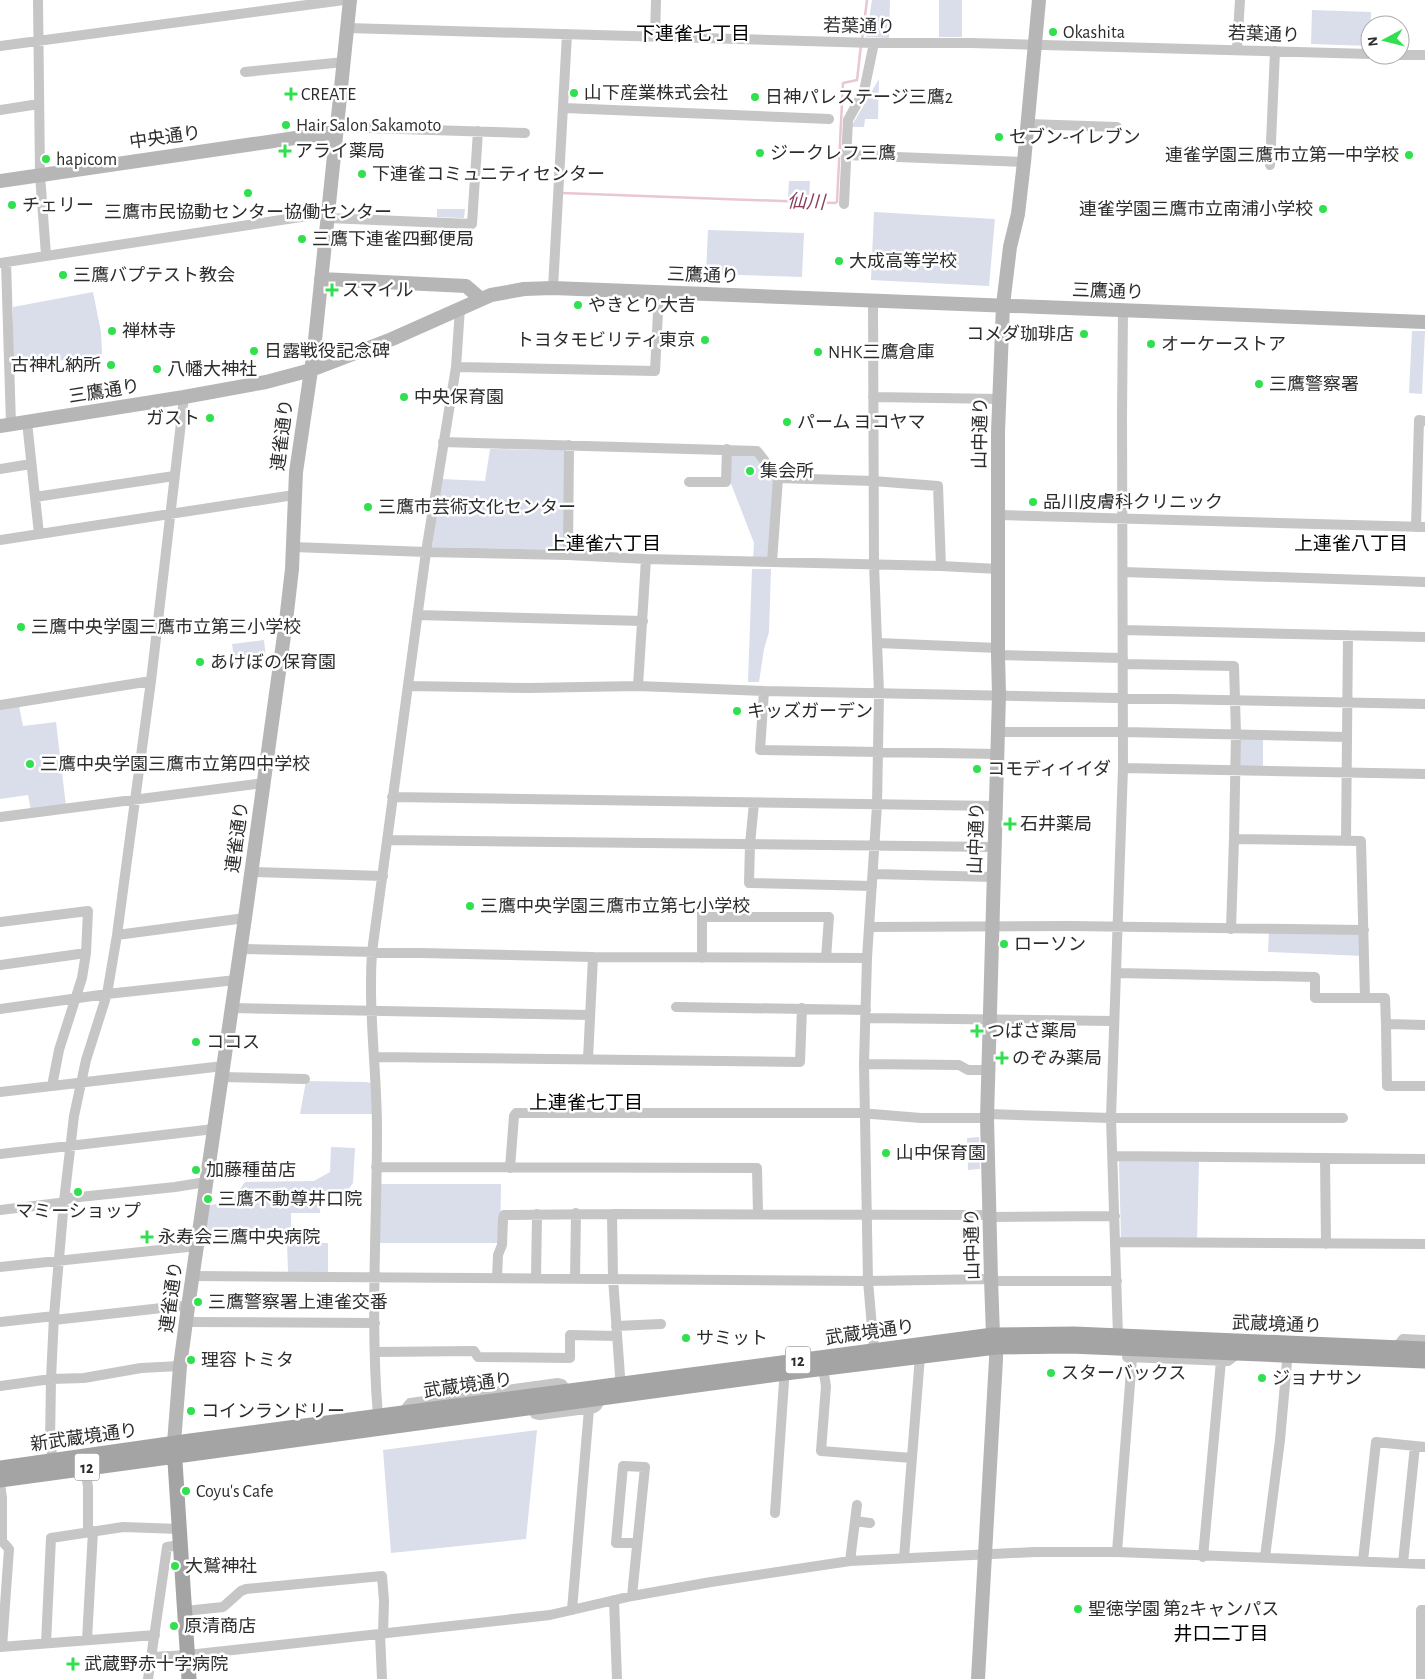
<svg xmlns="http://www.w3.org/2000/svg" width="1425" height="1679" viewBox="0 0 1425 1679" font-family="'Alegreya Sans','Noto Sans JP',sans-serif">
	<rect width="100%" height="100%" fill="#fff"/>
	<!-- green -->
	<path fill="#d9deea" d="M 872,0 L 890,0 L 889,38 L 866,37 Z
		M 939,0 L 962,0 L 962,37 L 939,37 Z
		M 1312,10 L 1371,12 L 1370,46 L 1311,44 Z
		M 879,79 L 878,119 L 865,119 L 864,127 L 851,127 Z
		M 789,181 L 810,181 L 809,198 L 788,197 Z
		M 437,209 L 465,209 L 464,218 L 437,217 Z
		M 874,212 L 995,219 L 989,286 L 871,280 Z
		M 708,230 L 804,233 L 802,277 L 706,274 Z
		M 93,292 L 101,332 L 102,354 L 13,368 L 13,307 Z
		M 1412,331 L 1425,331 L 1422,394 L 1409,393 Z
		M 490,449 L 566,450 L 565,550 L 432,547 L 441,479 L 485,481 Z
		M 730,453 L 755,455 L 775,477 L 770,559 L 753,559 L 754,543 L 730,481 Z
		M 752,569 L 771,569 L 769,632 L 764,649 L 759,682 L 748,682 Z
		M 264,640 L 266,659 L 235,663 L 232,644 Z
		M 19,706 L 23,726 L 56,722 L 66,806 L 31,811 L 28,795 L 0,799 L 0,709 Z
		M 1240,737 L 1263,738 L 1263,769 L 1239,768 Z
		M 1269,929 L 1364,930 L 1363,956 L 1268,952 Z
		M 306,1081 L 366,1082 L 371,1083 L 373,1114 L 300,1114 Z
		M 979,1137 L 980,1169 L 968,1170 L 967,1138 Z
		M 331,1147 L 355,1148 L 353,1183 L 348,1190 L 321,1191 L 320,1213 L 291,1213 L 291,1242 L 328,1243 L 328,1272 L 288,1272 L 287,1242 L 203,1241 L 208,1206 L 232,1200 L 245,1182 L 314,1181 L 330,1172 Z
		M 1119,1161 L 1199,1161 L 1197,1239 L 1121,1239 Z
		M 376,1184 L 501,1184 L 500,1243 L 377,1243 Z
		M 537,1430 L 526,1539 L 391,1553 L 383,1450 Z"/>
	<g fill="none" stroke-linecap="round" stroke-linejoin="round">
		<!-- stream -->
		<path stroke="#e9c6d3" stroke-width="2.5" d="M 862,40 L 867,0
			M 562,193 L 835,203 L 837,202 L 843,83 L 857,80 L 861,45"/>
		<!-- street -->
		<path stroke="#c6c6c6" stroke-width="10" d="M 38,0 L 40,175 L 46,255
			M 347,28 L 874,43 L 971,43 L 1370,54
			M 655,36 L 656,0
			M 0,46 L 344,0
			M 1237,49 L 1240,0
			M 1400,55 L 1425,55
			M 245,72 L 344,62
			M 564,108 L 829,119
			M 0,110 L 39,104
			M 1028,124 L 1117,127
			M 336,127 L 525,133
			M 846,155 L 1024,162
			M 1270,165 L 1275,51
			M 844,204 L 848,120 L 864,91 L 874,43
			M 327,218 L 472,224 L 478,131
			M 6,262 L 11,425
			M 0,263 L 327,213
			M 553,288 L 567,34
			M 873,300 L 874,564 L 879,693 L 877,805 L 867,958 L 864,1064 L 868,1281 L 874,1350
			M 456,367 L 655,371 L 659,292
			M 873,397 L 1000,399
			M 27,422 L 39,534
			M 443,442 L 757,451 L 778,478 L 772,562
			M 0,469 L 31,464
			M 778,478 L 873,481 L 938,486 L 941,566
			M 689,482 L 726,482 L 727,449
			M 35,497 L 174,476
			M 998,515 L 1425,527
			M 1416,527 L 1419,420 L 1425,421
			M 0,540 L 294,495
			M 293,547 L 426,552 L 568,555 L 646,559 L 941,566 L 998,569
			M 568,555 L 569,445
			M 1123,572 L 1425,582
			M 418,615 L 643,621
			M 1123,630 L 1425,637
			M 878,643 L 998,648
			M 998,655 L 1123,658
			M 1123,664 L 1234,666 L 1236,734 L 1234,839
			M 409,686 L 528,688 L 638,686 L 764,691 L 1425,704
			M 638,686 L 646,559
			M 764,691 L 760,750 L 998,754
			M 0,705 L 151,681
			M 998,732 L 1124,732 L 1347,737
			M 1123,768 L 1425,774
			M 392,797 L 996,806
			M 754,803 L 750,844 L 749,883 L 872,886
			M 0,817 L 264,783
			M 387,840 L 995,847
			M 1346,841 L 1348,635
			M 251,872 L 383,876
			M 873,874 L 994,877
			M 702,917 L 829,917 L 826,958
			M 0,922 L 88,911 L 86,953 L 82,978 L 59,1050 L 52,1086
			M 869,927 L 1070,926 L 1364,930
			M 1231,929 L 1234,839 L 1361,841 L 1365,998
			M 117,935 L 245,918
			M 240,949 L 593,957 L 867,958
			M 702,958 L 702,904
			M 0,965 L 86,953
			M 1116,973 L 1315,977 L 1315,998 L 1385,998 L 1386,1024 L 1425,1025
			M 676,1007 L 866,1010
			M 231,1008 L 590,1015
			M 0,1009 L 107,994 L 236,980
			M 866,1018 L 1114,1021
			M 1386,1024 L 1387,1086 L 1425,1086
			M 374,1057 L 800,1062 L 802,1008
			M 588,1059 L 593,957
			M 864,1064 L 959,1065 L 968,1070 L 989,1070
			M 221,1077 L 305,1079
			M 0,1092 L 223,1066
			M 988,1114 L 1111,1118 L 1343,1118
			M 0,1154 L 214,1129
			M 1113,1156 L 1425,1159
			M 1325,1158 L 1326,1244
			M 376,1167 L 757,1168 L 758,1214
			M 510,1168 L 514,1116 L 516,1113 L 860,1113 L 921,1118 L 987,1118
			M 0,1210 L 59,1203 L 70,1198 L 175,1187 L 206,1182
			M 990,1217 L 1115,1216
			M 1116,1242 L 1425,1244
			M 0,1267 L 197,1246
			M 193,1276 L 868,1281 L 991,1279
			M 497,1278 L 498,1255 L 502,1245 L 503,1219 L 504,1215 L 612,1214
			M 536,1278 L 537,1214
			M 575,1279 L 576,1213
			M 991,1281 L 1117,1281
			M 54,1320 L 180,1306 L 188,1307
			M 0,1322 L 54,1316
			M 186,1322 L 375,1323
			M 616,1326 L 661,1324
			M 1118,1336 L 1111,1118 L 1123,768 L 1122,416 L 1123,310
			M 1396,1348 L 1403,1339 L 1425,1340
			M 376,1352 L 474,1351 L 478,1357 L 570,1358 L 570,1335 L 616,1336
			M 1127,1357 L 1228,1361 L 1238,1353
			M 823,1368 L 826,1386 L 821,1451 L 912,1458
			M 0,1386 L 51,1379 L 84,1378 L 141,1368 L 180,1366
			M 621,1390 L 613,1278 L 612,1214 L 990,1215
			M 532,1407 L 535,1414 L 540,1415 L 594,1408 L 597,1406 L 601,1398
			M 402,1413 L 410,1403 L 558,1383 L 562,1384 L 567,1391
			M 378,1416 C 370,1321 377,1226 377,1131 C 377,1071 368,1012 372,952 L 426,552 L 456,367 L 460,308
			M 53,1461 L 50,1442 L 51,1379 L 54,1316 L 64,1201 L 74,1116 L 86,1060 L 107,994 L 117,935 L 151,681 L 184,397
			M 85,1468 L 88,1487 L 88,1533
			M 0,1484 L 2,1498 L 2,1541 L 9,1549 L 2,1647
			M 775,1513 L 785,1367
			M 855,1521 L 870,1523
			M 1117,1552 L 1132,1358
			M 1203,1557 L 1221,1361
			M 1265,1557 L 1280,1440 L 1288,1350
			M 904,1558 L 920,1356
			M 850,1561 L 857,1505
			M 1363,1561 L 1376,1442 L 1425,1447
			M 1403,1563 L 1415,1446
			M 632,1596 L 645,1467 L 623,1466 L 616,1543 L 637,1543
			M 614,1600 L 617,1679
			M 572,1610 L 589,1409
			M 185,1611 L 223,1607 L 241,1591 L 246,1589 L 382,1576 L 384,1601 L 383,1634
			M 380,1634 L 382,1679
			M 87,1640 L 93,1531
			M 46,1643 L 51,1538 L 123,1527 L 179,1529
			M 0,1647 L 155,1635
			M 152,1657 L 188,1655 L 550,1615 L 632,1596 L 711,1582 L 850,1561 L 1035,1552 L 1117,1552 L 1425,1564
			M 148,1679 L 167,1547 L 180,1545
			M 1421,1679 L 1421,1610 L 1425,1610"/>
		<!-- secondary -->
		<path stroke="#b6b6b6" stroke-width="14" d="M 0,181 L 336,132
			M 321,279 L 466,286 L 481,299
			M 0,426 L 184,397 L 266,382 L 311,370 L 392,339 L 491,295 L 524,289 L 553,288 L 1425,322
			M 174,1443 L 180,1366 L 188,1307 L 245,918 L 286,621 L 292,569 L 296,472 L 314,350 L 350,0
			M 978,1679 L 996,1359 L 996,1347 L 993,1335 L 991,1279 L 987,1118 L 999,695 L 998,655 L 998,432 L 1003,305 L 1010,247 L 1018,214 L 1024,162 L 1039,0"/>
		<!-- primary -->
		<path stroke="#a4a4a4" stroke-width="15" d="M 174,1446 L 189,1679
			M 0,1468 L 190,1441 L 993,1335 L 1074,1334 L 1425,1349
			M 0,1480 L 785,1373 L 996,1347 L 1070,1346 L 1425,1361"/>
	</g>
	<!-- markers -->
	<g fill="#31e04e" stroke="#fff" stroke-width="2">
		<circle cx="1053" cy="32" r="5"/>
		<circle cx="574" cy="93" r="5"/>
		<path d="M288.5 86.5h5v5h5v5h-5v5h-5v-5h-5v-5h5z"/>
		<circle cx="755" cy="97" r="5"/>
		<circle cx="286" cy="125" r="5"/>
		<circle cx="999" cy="137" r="5"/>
		<path d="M282.5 143.5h5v5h5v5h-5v5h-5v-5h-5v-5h5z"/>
		<circle cx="760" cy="153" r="5"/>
		<circle cx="1409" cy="155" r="5"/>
		<circle cx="46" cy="159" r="5"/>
		<circle cx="362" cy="174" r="5"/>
		<circle cx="248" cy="193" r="5"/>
		<circle cx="12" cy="205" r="5"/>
		<circle cx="1323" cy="209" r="5"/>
		<circle cx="302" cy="239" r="5"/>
		<circle cx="839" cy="261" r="5"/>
		<circle cx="63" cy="275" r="5"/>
		<path d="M329.5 282.5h5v5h5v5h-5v5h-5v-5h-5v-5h5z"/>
		<circle cx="578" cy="305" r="5"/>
		<circle cx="112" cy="331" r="5"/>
		<circle cx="1084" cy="334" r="5"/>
		<circle cx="705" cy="340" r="5"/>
		<circle cx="1151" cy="344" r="5"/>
		<circle cx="254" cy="351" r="5"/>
		<circle cx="818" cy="352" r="5"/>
		<circle cx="111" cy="365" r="5"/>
		<circle cx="157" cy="369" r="5"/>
		<circle cx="1259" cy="384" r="5"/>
		<circle cx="404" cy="397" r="5"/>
		<circle cx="210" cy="418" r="5"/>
		<circle cx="787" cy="422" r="5"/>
		<circle cx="750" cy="471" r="5"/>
		<circle cx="1033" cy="502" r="5"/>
		<circle cx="368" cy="507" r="5"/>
		<circle cx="21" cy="627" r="5"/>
		<circle cx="200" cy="662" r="5"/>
		<circle cx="737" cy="711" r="5"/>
		<circle cx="30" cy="764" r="5"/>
		<circle cx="977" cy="769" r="5"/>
		<path d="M1007.5 816.5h5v5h5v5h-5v5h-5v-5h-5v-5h5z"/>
		<circle cx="470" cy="906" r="5"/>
		<circle cx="1004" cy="944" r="5"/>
		<path d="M974.5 1023.5h5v5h5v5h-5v5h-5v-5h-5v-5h5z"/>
		<circle cx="196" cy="1042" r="5"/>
		<path d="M999.5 1050.5h5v5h5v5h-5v5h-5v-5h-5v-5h5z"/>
		<circle cx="886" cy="1153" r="5"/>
		<circle cx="196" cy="1170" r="5"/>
		<circle cx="78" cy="1192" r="5"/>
		<circle cx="208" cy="1199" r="5"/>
		<path d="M144.5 1229.5h5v5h5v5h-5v5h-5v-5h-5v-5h5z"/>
		<circle cx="198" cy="1302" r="5"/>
		<circle cx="686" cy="1338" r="5"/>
		<circle cx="191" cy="1360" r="5"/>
		<circle cx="1051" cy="1373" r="5"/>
		<circle cx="1262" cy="1378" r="5"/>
		<circle cx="191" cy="1411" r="5"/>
		<circle cx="186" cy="1491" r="5"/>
		<circle cx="175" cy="1566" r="5"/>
		<circle cx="1078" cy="1609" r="5"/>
		<circle cx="174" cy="1626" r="5"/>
		<path d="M70.5 1656.5h5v5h5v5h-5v5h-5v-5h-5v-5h5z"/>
	</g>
	<g text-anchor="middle" stroke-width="5" stroke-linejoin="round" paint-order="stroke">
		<!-- shield labels -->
		<g fill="#fff" stroke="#6b6b6b" stroke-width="1">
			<rect x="785.5" y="1346.5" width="25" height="27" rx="4"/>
			<rect x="74.5" y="1453.5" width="25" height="27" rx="4"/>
		</g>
		<g font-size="16" font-weight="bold" fill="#2c2c2c">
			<text x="798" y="1366">12</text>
			<text x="87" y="1473">12</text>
		</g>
		<!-- street labels -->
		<g font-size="18" fill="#2c2c2c" stroke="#fff">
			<text transform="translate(859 26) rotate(1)" y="6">若葉通り</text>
			<text transform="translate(1264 34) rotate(2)" y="6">若葉通り</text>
			<text transform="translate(165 137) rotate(-8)" y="6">中央通り</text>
			<text transform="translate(703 275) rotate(2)" y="6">三鷹通り</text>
			<text transform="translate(1108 291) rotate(2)" y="6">三鷹通り</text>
			<text transform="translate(104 391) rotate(-9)" y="6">三鷹通り</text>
			<text transform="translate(980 433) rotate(-89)" y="6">山中通り</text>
			<text transform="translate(282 435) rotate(-83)" y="6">連雀通り</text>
			<text transform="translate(237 837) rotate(-82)" y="6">連雀通り</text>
			<text transform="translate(976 838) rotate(-88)" y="6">山中通り</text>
			<text transform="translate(972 1244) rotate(-91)" y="6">山中通り</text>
			<text transform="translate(171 1297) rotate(-82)" y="6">連雀通り</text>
			<text transform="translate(1277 1324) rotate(2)" y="6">武蔵境通り</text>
			<text transform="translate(870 1332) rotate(-8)" y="6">武蔵境通り</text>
			<text transform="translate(468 1385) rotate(-8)" y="6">武蔵境通り</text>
			<text transform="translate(84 1437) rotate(-8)" y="6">新武蔵境通り</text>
		</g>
		<!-- poi labels -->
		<g font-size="18" fill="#2c2c2c" stroke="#fff" text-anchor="start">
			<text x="1063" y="38">Okashita</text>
			<text x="584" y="99">山下産業株式会社</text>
			<text x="301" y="100">CREATE</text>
			<text x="765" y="103">日神パレステージ三鷹2</text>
			<text x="296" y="131">Hair Salon Sakamoto</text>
			<text x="1009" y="143">セブン-イレブン</text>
			<text x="295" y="157">アライ薬局</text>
			<text x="770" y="159">ジークレフ三鷹</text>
			<text x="1399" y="161" text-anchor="end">連雀学園三鷹市立第一中学校</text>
			<text x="56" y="165">hapicom</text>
			<text x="372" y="180">下連雀コミュニティセンター</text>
			<text x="22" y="211">チェリー</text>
			<text x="1313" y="215" text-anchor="end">連雀学園三鷹市立南浦小学校</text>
			<text x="248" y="218" text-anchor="middle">三鷹市民協動センター協働センター</text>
			<text x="312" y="245">三鷹下連雀四郵便局</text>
			<text x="849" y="267">大成高等学校</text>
			<text x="73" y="281">三鷹バプテスト教会</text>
			<text x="342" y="296">スマイル</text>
			<text x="588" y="311">やきとり大吉</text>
			<text x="122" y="337">禅林寺</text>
			<text x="1074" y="340" text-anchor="end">コメダ珈琲店</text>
			<text x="695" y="346" text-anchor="end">トヨタモビリティ東京</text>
			<text x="1161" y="350">オーケーストア</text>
			<text x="264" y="357">日露戦役記念碑</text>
			<text x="828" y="358">NHK三鷹倉庫</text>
			<text x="101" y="371" text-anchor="end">古神札納所</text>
			<text x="167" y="375">八幡大神社</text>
			<text x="1269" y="390">三鷹警察署</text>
			<text x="414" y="403">中央保育園</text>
			<text x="200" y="424" text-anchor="end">ガスト</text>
			<text x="797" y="428">パーム ヨコヤマ</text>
			<text x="760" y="477">集会所</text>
			<text x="1043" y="508">品川皮膚科クリニック</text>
			<text x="378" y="513">三鷹市芸術文化センター</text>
			<text x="31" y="633">三鷹中央学園三鷹市立第三小学校</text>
			<text x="210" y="668">あけぼの保育園</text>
			<text x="747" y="717">キッズガーデン</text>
			<text x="40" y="770">三鷹中央学園三鷹市立第四中学校</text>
			<text x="987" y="775">コモディイイダ</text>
			<text x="1020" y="830">石井薬局</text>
			<text x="480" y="912">三鷹中央学園三鷹市立第七小学校</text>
			<text x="1014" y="950">ローソン</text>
			<text x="987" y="1037">つばさ薬局</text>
			<text x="206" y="1048">ココス</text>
			<text x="1012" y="1064">のぞみ薬局</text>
			<text x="896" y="1159">山中保育園</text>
			<text x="206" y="1176">加藤種苗店</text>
			<text x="218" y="1205">三鷹不動尊井口院</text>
			<text x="78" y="1217" text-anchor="middle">マミーショップ</text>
			<text x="158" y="1243">永寿会三鷹中央病院</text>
			<text x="208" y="1308">三鷹警察署上連雀交番</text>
			<text x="696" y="1344">サミット</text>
			<text x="201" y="1366">理容 トミタ</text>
			<text x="1061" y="1379">スターバックス</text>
			<text x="1272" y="1384">ジョナサン</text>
			<text x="201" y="1417">コインランドリー</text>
			<text x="196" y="1497">Coyu's Cafe</text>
			<text x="185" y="1572">大鷲神社</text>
			<text x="1088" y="1615">聖徳学園 第2キャンパス</text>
			<text x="184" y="1632">原清商店</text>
			<text x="84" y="1670">武蔵野赤十字病院</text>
		</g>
		<!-- neighbourhood labels -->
		<g font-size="19" fill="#000" stroke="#fff">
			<text x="693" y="40">下連雀七丁目</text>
			<text x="604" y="550">上連雀六丁目</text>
			<text x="1351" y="550">上連雀八丁目</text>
			<text x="586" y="1109">上連雀七丁目</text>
			<text x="1221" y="1640">井口二丁目</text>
		</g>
		<!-- water labels -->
		<g font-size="19" font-style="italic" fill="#8b3d5a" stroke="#fff">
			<text transform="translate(806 201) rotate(2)" y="7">仙川</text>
		</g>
	</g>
	<!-- north arrow -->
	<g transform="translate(1385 40) rotate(263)"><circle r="24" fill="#ffffff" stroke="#ababab"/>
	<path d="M0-4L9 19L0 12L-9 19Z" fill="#31e04e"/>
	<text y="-8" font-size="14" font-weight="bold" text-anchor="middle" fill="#2c2c2c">N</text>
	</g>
</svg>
